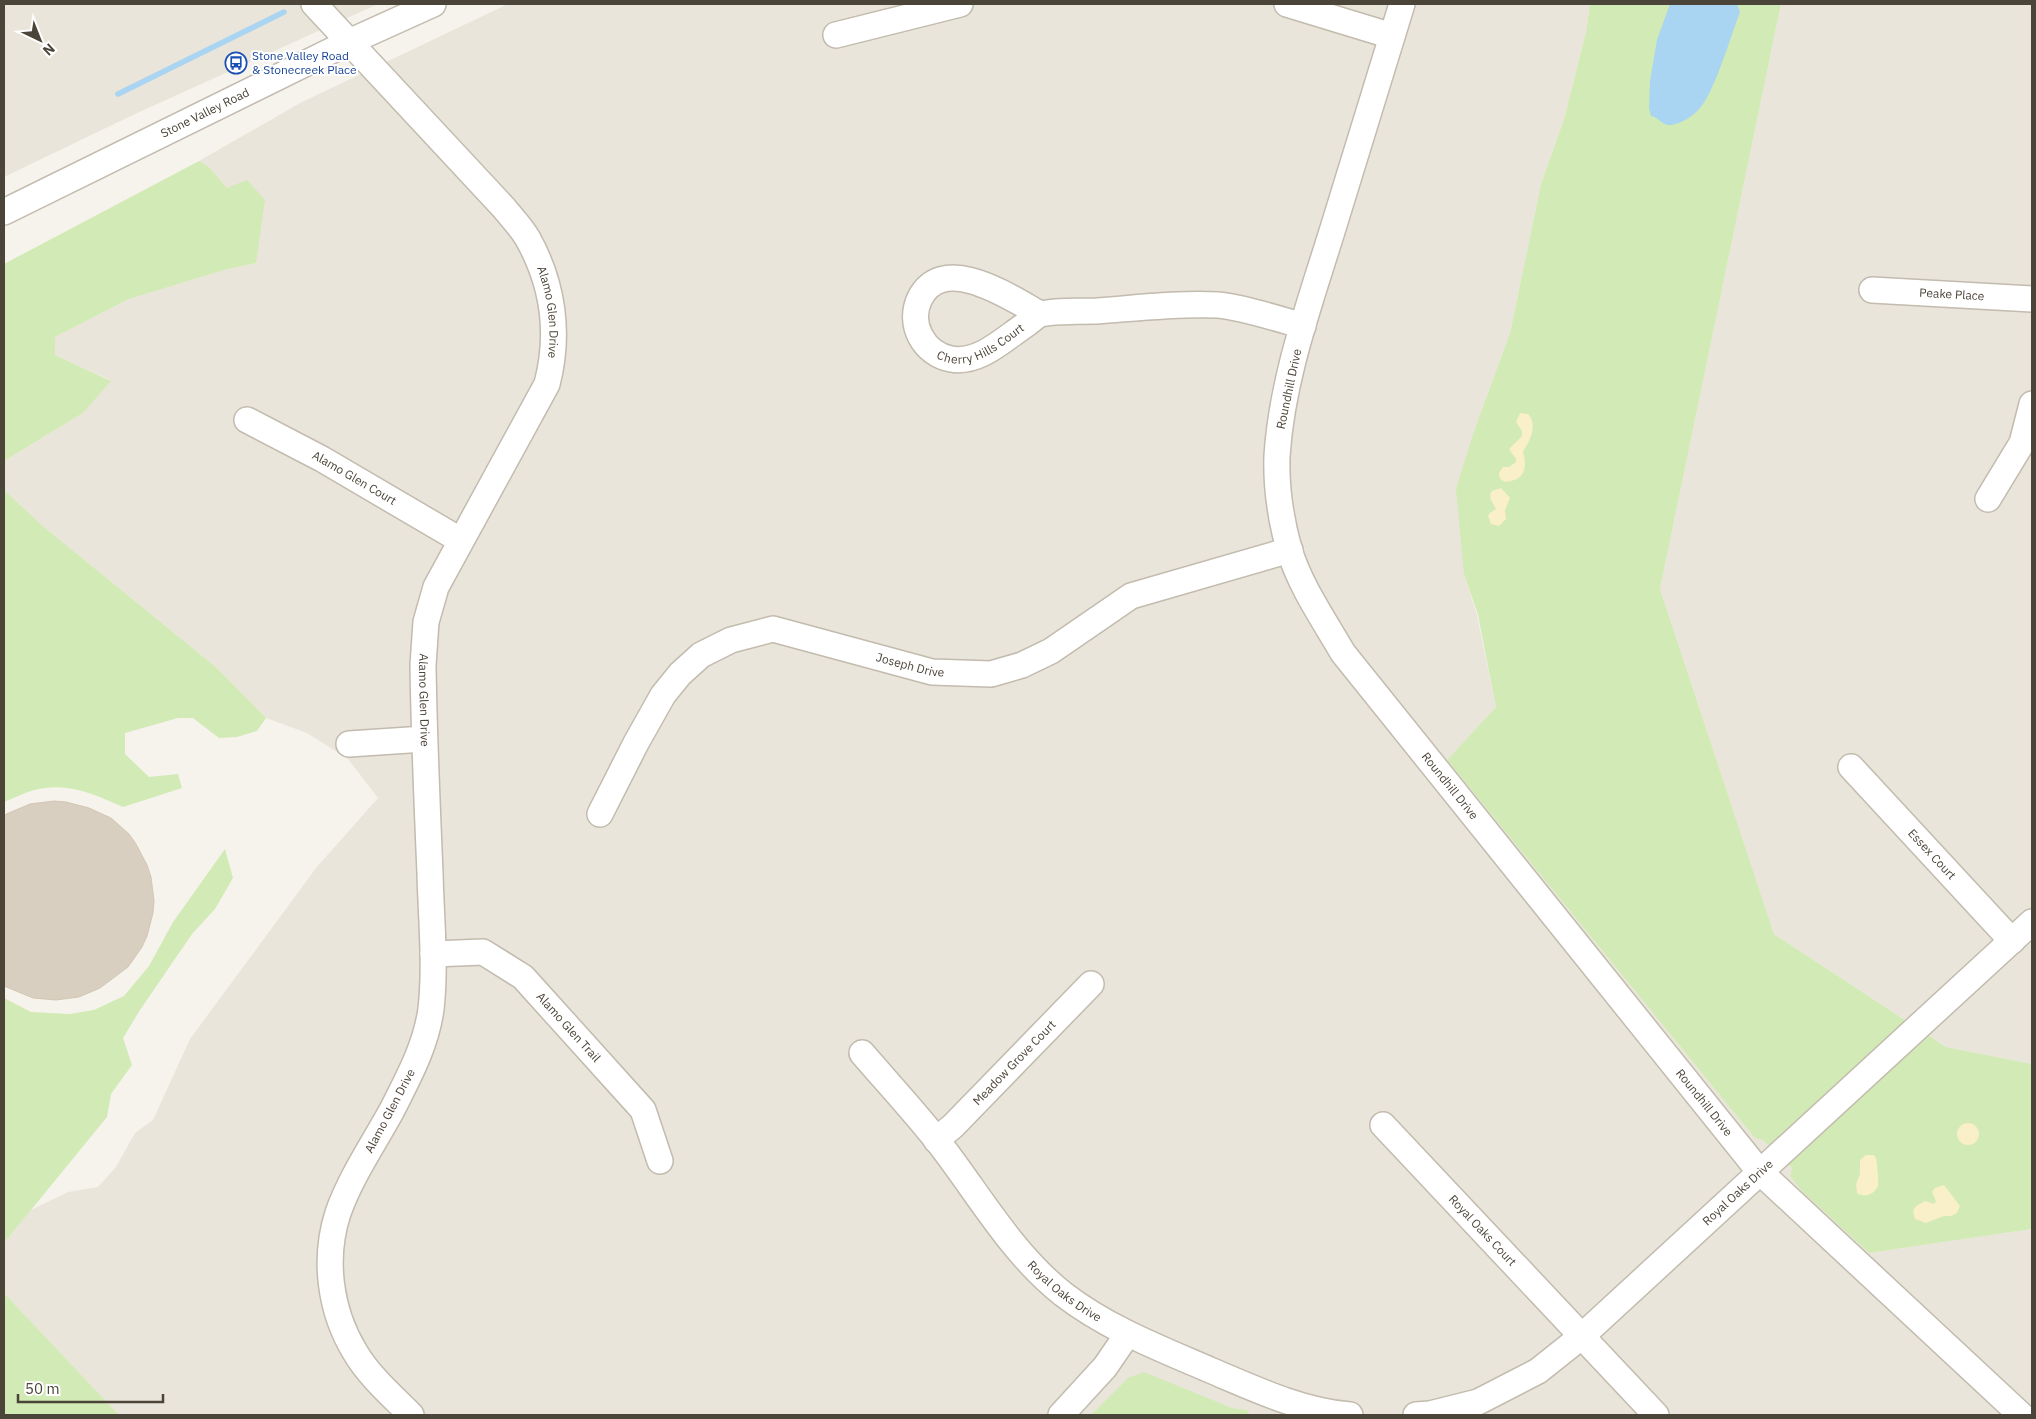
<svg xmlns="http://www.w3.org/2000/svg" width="2036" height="1419" viewBox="0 0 2036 1419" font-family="'IBM Plex Sans',sans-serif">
	<rect width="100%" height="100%" fill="#f6f3ec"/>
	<!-- residential -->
	<path fill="#eae5da" d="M 4,4 L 378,4 L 135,114 L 4,177 Z
		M 508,4 L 1590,4 L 1586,32 L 1564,119 L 1541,184 L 1510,333 L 1474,431 L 1464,574 L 1477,615 L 1496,707 L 1447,760 L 1749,1131 L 1755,1138 L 1763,1140 L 1792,1168 L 1790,1176 L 1869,1253 L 2032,1229 L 2032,1415 L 1248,1415 L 1248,1410 L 1232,1408 L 1105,1403 L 1091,1415 L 119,1415 L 4,1293 L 4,1243 L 31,1210 L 68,1192 L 98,1187 L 116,1167 L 135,1133 L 153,1120 L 190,1039 L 316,868 L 378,798 L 348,759 L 307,733 L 266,718 L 217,668 L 44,527 L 4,490 L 4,461 L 83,413 L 110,380 L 55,355 L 55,337 L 129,299 L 224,270 L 256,263 L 227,188 L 209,167 L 199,161 L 302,102 Z
		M 1781,4 L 2032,4 L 2032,1064 L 1946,1047 L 1774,934 L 1660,589 Z"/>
	<!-- green -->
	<path fill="#d2eab5" d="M 1590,4 L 1781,4 L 1660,589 L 1774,934 L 1946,1047 L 2032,1064 L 2032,1229 L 1869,1253 L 1803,1192 L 1790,1176 L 1792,1168 L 1763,1140 L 1755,1138 L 1749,1131 L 1447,760 L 1496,707 L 1478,615 L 1464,574 L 1456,489 L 1474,431 L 1510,333 L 1541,184 L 1564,119 L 1586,32 Z
		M 199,161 L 209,167 L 227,188 L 247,180 L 265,200 L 256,263 L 224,270 L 129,299 L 55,337 L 55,355 L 111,381 L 83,413 L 4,461 L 4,264 Z
		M 4,490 L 44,527 L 217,668 L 266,718 L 257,731 L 237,737 L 219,738 L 193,718 L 178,718 L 125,733 L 125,754 L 149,777 L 178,774 L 182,788 L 123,807 C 98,796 73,784 45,788 C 31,789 17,797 4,802 Z
		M 225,849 L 233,878 L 215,909 L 192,934 L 140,1010 L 123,1038 L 132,1065 L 111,1094 L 107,1117 L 4,1243 L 4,998 L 31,1012 L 70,1014 L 94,1010 L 124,996 L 149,966 L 173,922 Z
		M 4,1293 L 119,1415 L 4,1415 Z
		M 1144,1372 L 1232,1408 L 1248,1410 L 1249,1415 L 1091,1415 L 1128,1378 Z"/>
	<!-- sand -->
	<path fill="#f9efc9" d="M 1520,413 L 1528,414 C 1538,424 1530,442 1523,451 C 1527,468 1526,480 1505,482 L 1500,479 L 1499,473 L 1503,467 L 1509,467 L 1516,462 L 1516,459 L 1509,449 L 1522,436 L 1522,431 L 1516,422 Z
		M 1501,488 L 1510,498 L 1505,510 L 1506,519 L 1499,526 L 1491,524 L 1488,516 L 1490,513 L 1496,509 C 1493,502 1487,498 1492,491 Z
		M1957 1134a11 11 0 1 1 22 0a11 11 0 1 1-22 0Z
		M 1866,1155 L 1874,1155 L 1876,1158 C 1877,1162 1879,1183 1878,1186 C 1874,1195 1864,1198 1857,1193 L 1856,1184 L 1860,1174 L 1860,1160 Z
		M 1944,1185 L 1960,1206 L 1957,1213 L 1951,1216 L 1944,1216 L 1926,1223 L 1915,1219 L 1913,1211 L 1916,1206 L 1925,1201 L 1934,1204 L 1936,1201 L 1932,1192 L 1935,1188 Z"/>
	<!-- water -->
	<path fill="#a9d4f2" d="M 1670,4 L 1737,4 L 1740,12 C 1731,35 1715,91 1700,108 C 1693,116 1681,124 1671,125 C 1662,126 1659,117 1651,116 L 1649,108 L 1650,81 L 1657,40 Z"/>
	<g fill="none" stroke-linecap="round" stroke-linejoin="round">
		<!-- stream -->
		<path stroke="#a9d4f2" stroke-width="5.5" d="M 118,94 L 284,12"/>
	</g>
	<!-- building -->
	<path fill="#d8cfc1" stroke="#d3c7b4" d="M 54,801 L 66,802 L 89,808 L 111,818 L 129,834 L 136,844 L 147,865 L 151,877 L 154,901 L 153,913 L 147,936 L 142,947 L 128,967 L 100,988 L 79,997 L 56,1000 L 33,998 L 4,986 L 4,815 L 30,804 Z"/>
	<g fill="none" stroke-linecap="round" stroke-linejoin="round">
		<!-- minor casing -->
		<g stroke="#c2bbae" stroke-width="28">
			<g id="minor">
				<path id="s1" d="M 314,4 L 504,208 C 512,218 522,228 528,239 C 553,284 560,334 547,384 L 436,587 L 426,622 L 423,665 C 424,734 427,804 430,873 C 431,918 436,964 431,1009 C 426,1046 408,1078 392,1110 C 374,1143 350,1178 338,1213 C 323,1259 330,1311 355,1352 C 369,1376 391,1395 411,1415"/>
				<path d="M 1287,4 L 1392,36"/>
				<path id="s2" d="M 1402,4 C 1379,77 1357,151 1334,225 C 1311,300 1282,377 1277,456 C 1276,486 1281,520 1289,549 C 1300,586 1324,620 1343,653 L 1759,1171 L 2021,1415"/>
				<path d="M 836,35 L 960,4"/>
				<path id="s3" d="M 4,212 L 349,42 L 433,4"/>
				<path id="s4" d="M 1872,290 L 2032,299"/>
				<path id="s5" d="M 1040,314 C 1011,298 944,252 920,298 C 907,324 924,354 951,359 C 979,364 1004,339 1025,325 C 1030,322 1035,316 1041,314 C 1052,311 1084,311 1097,311 C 1137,308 1178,303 1218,305 C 1242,307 1279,319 1303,326"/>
				<path id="s6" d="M 247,420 L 322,459 L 460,540"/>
				<path d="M 1988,499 L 2022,443 L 2032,404"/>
				<path d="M 349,744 L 424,739"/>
				<path id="s7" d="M 1851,767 L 2012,941"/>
				<path id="s8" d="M 600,814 L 636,743 L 663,695 L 680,674 L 701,655 L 731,640 L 773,629 L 932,672 L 991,674 L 1022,665 L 1051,651 L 1131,596 L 1290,550"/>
				<path id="s9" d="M 433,954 L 483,952 L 523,977 L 643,1110 L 660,1161"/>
				<path id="s10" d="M 862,1053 C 887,1082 913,1110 936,1139 C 977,1191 1010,1252 1063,1294 C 1107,1328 1159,1348 1210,1370 C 1255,1389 1301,1411 1350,1415"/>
				<path id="s11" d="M 1383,1125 L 1656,1415"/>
				<path id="s12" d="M 936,1140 L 953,1126 L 1091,984"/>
				<path d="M 1061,1415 L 1105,1367 L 1127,1335"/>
				<path id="s13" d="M 1416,1415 L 1430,1414 L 1478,1402 L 1538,1371 L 1582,1336 L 2032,922"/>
			</g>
		</g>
		<!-- minor -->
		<use href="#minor" stroke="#fff" stroke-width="25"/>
	</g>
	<!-- icons -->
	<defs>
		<g id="bus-ring" transform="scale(1.125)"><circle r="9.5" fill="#fff" stroke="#1a4fb4" stroke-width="1.5"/><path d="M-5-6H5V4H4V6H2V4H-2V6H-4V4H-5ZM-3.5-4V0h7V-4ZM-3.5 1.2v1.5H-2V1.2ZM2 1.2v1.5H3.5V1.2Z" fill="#1a4fb4"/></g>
	</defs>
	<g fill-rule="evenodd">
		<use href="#bus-ring" x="236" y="63"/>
	</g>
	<g text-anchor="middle" stroke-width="4" stroke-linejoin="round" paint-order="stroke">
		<!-- transit labels -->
		<g font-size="12" fill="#164399" stroke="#fff" text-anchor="start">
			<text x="252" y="60">Stone Valley Road<tspan x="252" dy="14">&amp; Stonecreek Place</tspan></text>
		</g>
		<!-- street labels -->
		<g font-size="12" fill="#4b4439" stroke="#fff">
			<text dy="4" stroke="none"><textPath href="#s3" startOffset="224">Stone Valley Road</textPath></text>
			<text dy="4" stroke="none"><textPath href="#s4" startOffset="80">Peake Place</textPath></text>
			<text dy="4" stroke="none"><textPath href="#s1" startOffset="395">Alamo Glen Drive</textPath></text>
			<text dy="4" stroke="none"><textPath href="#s5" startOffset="248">Cherry Hills Court</textPath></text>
			<text transform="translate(1289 389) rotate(-78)" y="4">Roundhill Drive</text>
			<text dy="4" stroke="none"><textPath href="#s6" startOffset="122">Alamo Glen Court</textPath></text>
			<text dy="4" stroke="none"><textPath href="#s8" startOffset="409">Joseph Drive</textPath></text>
			<text dy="4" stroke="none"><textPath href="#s1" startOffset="814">Alamo Glen Drive</textPath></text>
			<text dy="4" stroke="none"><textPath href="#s2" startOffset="852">Roundhill Drive</textPath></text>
			<text dy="4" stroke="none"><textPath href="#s7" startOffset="119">Essex Court</textPath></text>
			<text dy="4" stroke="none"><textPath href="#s9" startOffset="165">Alamo Glen Trail</textPath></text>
			<text dy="4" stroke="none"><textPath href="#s12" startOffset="110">Meadow Grove Court</textPath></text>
			<text dy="4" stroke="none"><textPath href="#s2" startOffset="1258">Roundhill Drive</textPath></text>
			<text transform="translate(390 1111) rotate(-62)" y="4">Alamo Glen Drive</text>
			<text dy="4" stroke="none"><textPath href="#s13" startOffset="399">Royal Oaks Drive</textPath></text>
			<text dy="4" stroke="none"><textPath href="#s11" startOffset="145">Royal Oaks Court</textPath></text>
			<text dy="4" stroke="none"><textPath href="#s10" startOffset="314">Royal Oaks Drive</textPath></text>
		</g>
	</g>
	<!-- border -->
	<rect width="2036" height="1419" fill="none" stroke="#4b4439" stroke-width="10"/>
	<!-- north arrow -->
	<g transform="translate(40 40) rotate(137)" stroke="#ffffff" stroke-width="4" paint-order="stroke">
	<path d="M0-4L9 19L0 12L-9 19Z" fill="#4b4439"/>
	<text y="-8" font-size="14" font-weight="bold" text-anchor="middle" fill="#4b4439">N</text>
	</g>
	<!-- scale -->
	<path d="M18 1394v8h145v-8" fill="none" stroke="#4b4439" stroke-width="2.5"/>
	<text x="25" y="1394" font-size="15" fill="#4b4439" stroke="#ffffff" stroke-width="4" paint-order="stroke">50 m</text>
</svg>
